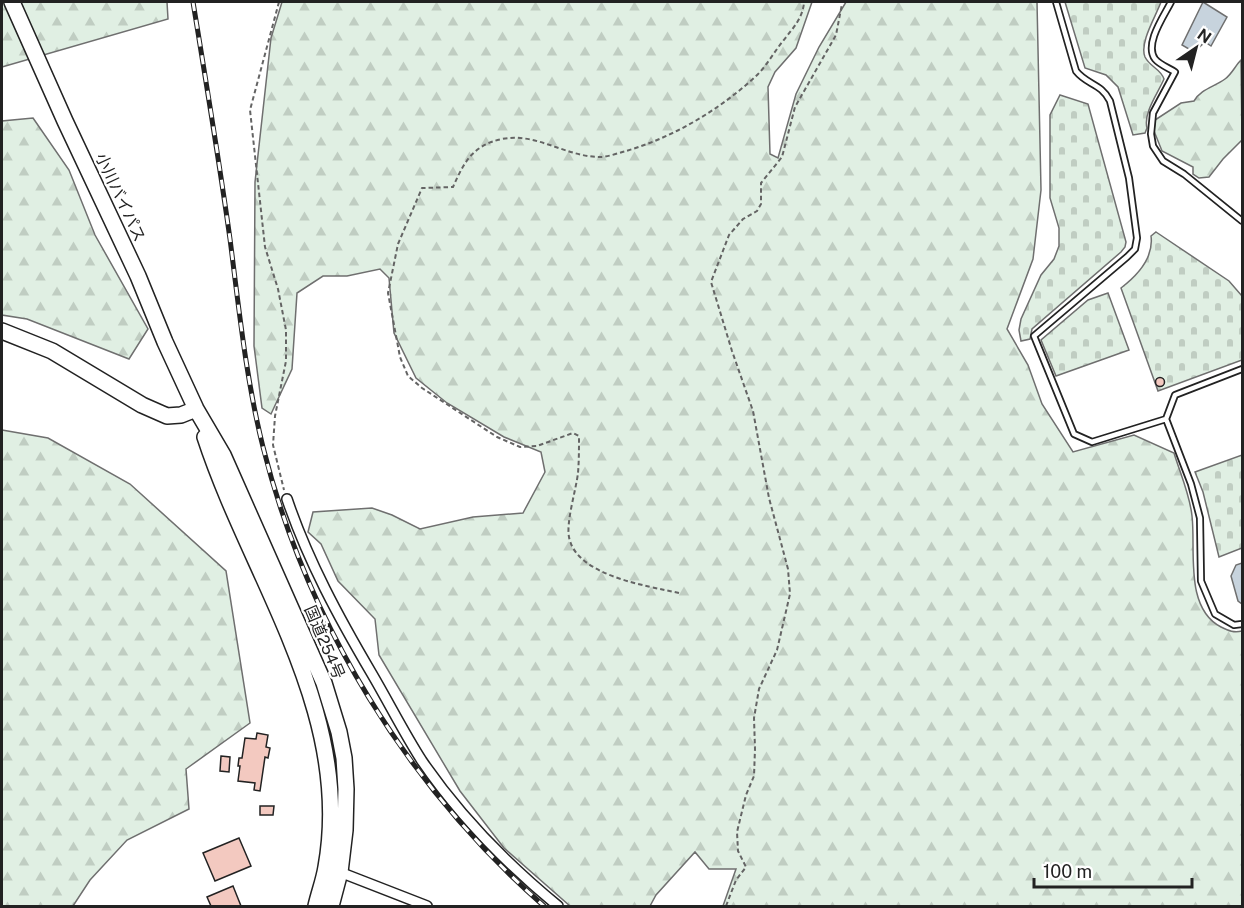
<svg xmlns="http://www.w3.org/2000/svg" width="1244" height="908" viewBox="0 0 1244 908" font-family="'Public Sans','Noto Sans JP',sans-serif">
	<defs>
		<pattern id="forest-firs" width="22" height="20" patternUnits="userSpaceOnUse" patternTransform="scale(1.5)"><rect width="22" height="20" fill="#e0efe3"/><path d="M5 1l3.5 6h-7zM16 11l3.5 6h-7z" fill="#c0cdc2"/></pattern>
		<pattern id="cemetery-stones" width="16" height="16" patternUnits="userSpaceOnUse" patternTransform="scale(1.5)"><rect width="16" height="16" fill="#e0efe3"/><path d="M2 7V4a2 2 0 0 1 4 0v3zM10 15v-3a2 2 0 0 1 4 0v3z" fill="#c0cdc2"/></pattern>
	</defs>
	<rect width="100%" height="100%" fill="#fff"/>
	<!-- forest -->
	<path fill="url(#forest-firs)" stroke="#6f6f6f" stroke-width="1.5" d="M 2,2 L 167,2 L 168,19 L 2,67 Z
		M 282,2 L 812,2 L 796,48 L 775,72 L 768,87 L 770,154 L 778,158 L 796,94 L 819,47 L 846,2 L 1037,2 L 1041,190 L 1033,259 L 1007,329 L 1028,365 L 1042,404 L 1073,452 L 1134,435 L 1174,453 C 1180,473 1190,495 1192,516 C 1196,549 1184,608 1221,627 C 1229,631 1234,633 1242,631 L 1242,906 L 723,906 L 736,869 L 709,869 L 695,852 L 656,895 L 650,906 L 570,906 L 504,848 L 460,791 L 379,655 L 375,619 L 338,581 L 321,544 L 308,532 L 313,512 L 372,508 L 392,515 L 420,529 L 473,517 L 523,513 L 545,472 L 541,452 L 504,437 L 447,403 L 416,378 L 394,333 L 389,278 L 380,269 L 347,276 L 323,276 L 297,293 L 292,369 L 271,414 L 262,408 L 254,346 L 255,182 L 271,38 Z
		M 1241,60 L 1242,140 L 1223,159 L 1209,177 L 1199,178 L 1193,174 L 1193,167 L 1162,151 L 1154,131 L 1155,120 L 1181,103 L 1194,101 C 1201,89 1214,87 1225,79 C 1232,74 1235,66 1241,60 Z
		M 33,118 L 69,170 L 95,235 L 148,329 L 129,359 L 27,319 L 2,315 L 2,121 Z
		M 2,430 L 48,438 L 130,484 L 226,571 L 250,723 L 186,769 L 189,809 L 127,840 L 90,880 L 73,906 L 2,906 Z"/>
	<!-- cemetery -->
	<path fill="url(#cemetery-stones)" stroke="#6f6f6f" stroke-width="1.5" d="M 1065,2 L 1161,2 C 1156,16 1139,43 1145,57 C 1150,67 1161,69 1164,79 C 1158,93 1143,113 1147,128 L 1145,133 L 1133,135 L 1118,87 L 1106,75 L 1085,68 Z
		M 1060,95 L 1088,104 L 1126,242 L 1125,247 L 1121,252 L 1032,329 L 1030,339 L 1021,341 L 1019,330 L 1021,319 L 1041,275 L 1054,259 L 1059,246 L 1059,228 L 1050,198 L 1050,115 Z
		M 1156,232 L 1229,281 L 1242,296 L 1242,360 L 1158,391 L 1121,288 C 1138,275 1154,258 1151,236 Z
		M 1108,293 L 1129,350 L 1056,376 L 1041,340 L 1088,300 Z
		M 1242,455 L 1242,548 L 1219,557 L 1203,492 L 1195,472 Z"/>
	<!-- water -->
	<path fill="#c7d3dd" stroke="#6f6f6f" stroke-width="1.5" d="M 1203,2 L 1227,17 L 1211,46 L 1205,42 L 1194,52 L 1182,45 Z
		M 1242,563 L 1242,604 L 1238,601 L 1231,576 L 1236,565 Z"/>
	<!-- building -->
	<path fill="#f3c9c0" stroke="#222" stroke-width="1.5" d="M1155.5 382a4.5 4.5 0 1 1 9 0a4.5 4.5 0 1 1-9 0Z
		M 257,733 L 268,735 L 266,747 L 270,748 L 268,758 L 265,757 L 260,791 L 254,790 L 255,783 L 238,781 L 240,766 L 238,766 L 239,758 L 242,758 L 245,738 L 256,739 Z
		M 221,756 L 230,757 L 229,772 L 220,771 Z
		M 260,806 L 274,806 L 273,815 L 260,815 Z
		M 239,838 L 251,866 L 215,881 L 203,853 Z
		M 233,886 L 241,906 L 211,906 L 207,897 Z"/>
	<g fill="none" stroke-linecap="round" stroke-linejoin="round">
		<!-- service casing -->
		<g stroke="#222" stroke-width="8">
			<path id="service" d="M 1056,2 L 1076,71 C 1087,85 1101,83 1110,101 L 1129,178 L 1137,238 L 1135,249 L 1127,257 L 1034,336 L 1074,434 L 1092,442 L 1166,419
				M 1171,2 C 1164,16 1144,44 1155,59 C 1160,65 1169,68 1175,72 L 1153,113 L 1151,134 L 1153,146 L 1163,161 L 1184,174 L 1242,221
				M 1242,369 L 1175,395 L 1166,419 L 1191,484 L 1200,518 L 1201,581 L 1215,614 L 1234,625 L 1242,624"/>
		</g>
		<!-- minor casing -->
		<g stroke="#222" stroke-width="12">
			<path id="minor" d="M 287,499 C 308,561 339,618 372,674 C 389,703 404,733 422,761 C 459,815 508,865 558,906
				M 337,871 L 427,906"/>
		</g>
		<!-- trunk casing -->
		<g stroke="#222" stroke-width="18">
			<path id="trunk" d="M 12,2 L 65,121 L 138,276 L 165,342 L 196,409 L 223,455 L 324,683 L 339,732 L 344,758 L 346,789 L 345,830 L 340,872 L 331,906
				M 2,331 L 52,351 L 142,405 L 167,416 L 181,415 L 196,409
				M 205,437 C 251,578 354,712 326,867 C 324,880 319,893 316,906"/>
		</g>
		<!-- path -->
		<path stroke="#646464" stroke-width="2" stroke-dasharray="4.5 3" stroke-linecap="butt" d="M 279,2 L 250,110 L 265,247 L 278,289 L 286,330 L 286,361 L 275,416 L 273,445 L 284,490
			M 679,593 C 648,586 576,576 569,537 C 566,522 576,490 578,473 C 579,461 579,449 579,436 L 573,433 L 537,446 L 520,447 L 497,437 L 422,388 L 408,376 L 400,357 L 388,293 L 398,244 L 422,188 L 453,187 C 464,162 473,145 502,139 C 536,132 566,157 600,157 C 608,157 618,153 626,151 C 674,137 719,110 755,77 C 766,67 774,52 783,41 C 793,28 803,18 804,2
			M 726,906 L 736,880 L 746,867 L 738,851 L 737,832 L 746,795 L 754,776 L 755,749 L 754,718 L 759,689 L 777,650 L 790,594 L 788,569 L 769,498 L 753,411 L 732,351 L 711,282 L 729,235 L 743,219 L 757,211 L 761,204 L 761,183 L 782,157 L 795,107 L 836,35 L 842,4"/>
		<!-- service -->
		<use href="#service" stroke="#fff" stroke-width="4.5"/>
		<!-- minor -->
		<use href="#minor" stroke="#fff" stroke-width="9"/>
		<!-- trunk -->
		<use href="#trunk" stroke="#fff" stroke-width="15"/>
		<!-- rail casing -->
		<g stroke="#222" stroke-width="5">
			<path id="rail" d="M 193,2 C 206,81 219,160 230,239 C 239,309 246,379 263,447 C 307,623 408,787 544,906"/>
		</g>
		<!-- rail -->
		<use href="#rail" stroke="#fff" stroke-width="3" stroke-dasharray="9" stroke-linecap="butt"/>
	</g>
	<g text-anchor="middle" stroke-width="4.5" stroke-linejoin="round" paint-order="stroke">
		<!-- street labels -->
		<g font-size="16" fill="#222" stroke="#fff">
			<text transform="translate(121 197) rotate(65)" y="6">小川バイパス</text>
			<text transform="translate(325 642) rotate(67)" y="6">国道254号</text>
		</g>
	</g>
	<!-- border -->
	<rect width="1244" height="908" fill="none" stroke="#222222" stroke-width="6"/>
	<!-- north arrow -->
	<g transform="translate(1196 48) rotate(35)" stroke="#ffffff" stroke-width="4.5" paint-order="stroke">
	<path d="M0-4.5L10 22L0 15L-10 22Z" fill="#222222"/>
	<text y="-9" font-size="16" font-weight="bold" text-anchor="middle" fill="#222222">N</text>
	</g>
	<!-- scale -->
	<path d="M1034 878v9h158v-9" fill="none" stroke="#222222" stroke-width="3"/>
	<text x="1043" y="878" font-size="18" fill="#222222" stroke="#ffffff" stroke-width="4.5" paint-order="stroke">100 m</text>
</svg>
